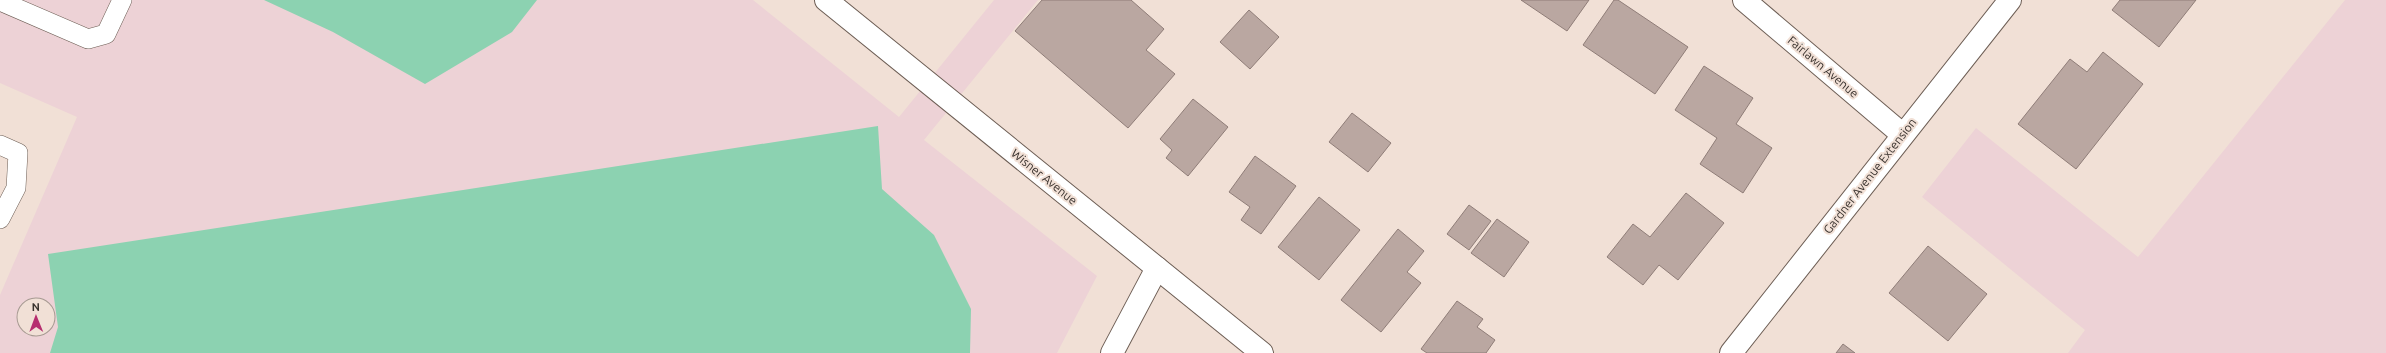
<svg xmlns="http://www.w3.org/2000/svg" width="2386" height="353" viewBox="0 0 2386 353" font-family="Ubuntu,sans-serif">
	<rect width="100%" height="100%" fill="#f1e0d6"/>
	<!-- education -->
	<path fill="#edd2d6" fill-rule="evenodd" d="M 0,0 L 753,0 L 899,117 L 994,0 L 1038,0 L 924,140 L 1097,276 L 1057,353 L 0,353 L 0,295 L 77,117 L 0,83 ZM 24,305 L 48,305 L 48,329 L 24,329 Z
		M 2345,0 L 2386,0 L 2386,353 L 2068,353 L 2085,330 L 1922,197 L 1976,128 L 2138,257 Z"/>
	<!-- grass -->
	<path fill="#8cd2b1" d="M 264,0 L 537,0 L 512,32 L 425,84 L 333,32 Z
		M 878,126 L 882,189 L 934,235 L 971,309 L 970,353 L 50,353 L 58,327 L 48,254 Z"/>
	<!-- building -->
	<path fill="#baa7a1" stroke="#8f7d78" d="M 1042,0 L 1131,0 L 1164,29 L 1146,50 L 1175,74 L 1128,128 L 1015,31 Z
		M 1521,0 L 1589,0 L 1567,31 Z
		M 1614,0 L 1618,0 L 1688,47 L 1655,94 L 1583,45 Z
		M 2120,0 L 2196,0 L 2159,47 L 2112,10 Z
		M 1249,10 L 1279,37 L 1250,69 L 1220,42 Z
		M 2103,52 L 2143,84 L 2076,169 L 2018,124 L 2070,59 L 2087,72 Z
		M 1704,66 L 1753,98 L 1736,124 L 1772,148 L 1743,193 L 1700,164 L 1717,138 L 1675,110 Z
		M 1193,99 L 1228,127 L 1188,176 L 1166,158 L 1172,150 L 1160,139 Z
		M 1352,113 L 1391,143 L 1368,172 L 1329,142 Z
		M 1255,156 L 1296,186 L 1261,234 L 1241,220 L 1250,207 L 1229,192 Z
		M 1686,193 L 1724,223 L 1678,280 L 1659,265 L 1643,285 L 1607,257 L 1633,224 L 1650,237 Z
		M 1319,197 L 1360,230 L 1319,280 L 1278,247 Z
		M 1469,205 L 1491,221 L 1469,250 L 1447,234 Z
		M 1497,219 L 1529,242 L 1504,277 L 1471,253 Z
		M 1398,229 L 1424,251 L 1407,272 L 1421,283 L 1381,332 L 1341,300 Z
		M 1928,246 L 1987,294 L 1948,341 L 1889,293 Z
		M 1457,301 L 1483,319 L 1477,327 L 1495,340 L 1486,353 L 1427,353 L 1421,349 Z
		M 1843,344 L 1855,353 L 1836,353 Z"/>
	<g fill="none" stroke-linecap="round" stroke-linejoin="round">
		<!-- lane casing -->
		<g stroke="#6d5e55" stroke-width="20">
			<path id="lane" d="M 0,1 L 88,39 L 106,34 L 122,0
				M 0,145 L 18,153 L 16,188 L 0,219"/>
		</g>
		<!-- street casing -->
		<g stroke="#6d5e55" stroke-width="24">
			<path id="street" d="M 1744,0 L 1903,135
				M 1112,353 L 1157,268
				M 1731,353 L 2010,0"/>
		</g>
		<!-- secondary casing -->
		<g stroke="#6d5e55" stroke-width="24">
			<path id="secondary" d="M 826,0 L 1262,353"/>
		</g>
		<!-- lane -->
		<use href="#lane" stroke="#fff" stroke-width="19"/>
		<!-- street -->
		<use href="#street" stroke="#fff" stroke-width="22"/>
		<!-- secondary -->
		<use href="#secondary" stroke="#fff" stroke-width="22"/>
	</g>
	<g text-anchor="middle" stroke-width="4" stroke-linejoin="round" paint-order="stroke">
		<!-- street labels -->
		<g font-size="12" fill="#38312d" stroke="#f1e0d6">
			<text transform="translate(1823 67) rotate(40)" y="4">Fairlawn Avenue</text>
			<text transform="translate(1870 176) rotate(-52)" y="4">Gardner Avenue Extension</text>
			<text transform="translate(1044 177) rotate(39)" y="4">Wisner Avenue</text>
		</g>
	</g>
	<!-- north arrow -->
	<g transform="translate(36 317) rotate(359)"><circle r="19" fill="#f1e0d6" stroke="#a79a92"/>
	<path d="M0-3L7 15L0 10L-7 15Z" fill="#b62e6f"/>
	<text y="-6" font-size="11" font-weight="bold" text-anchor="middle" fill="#38312d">N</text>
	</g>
</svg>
